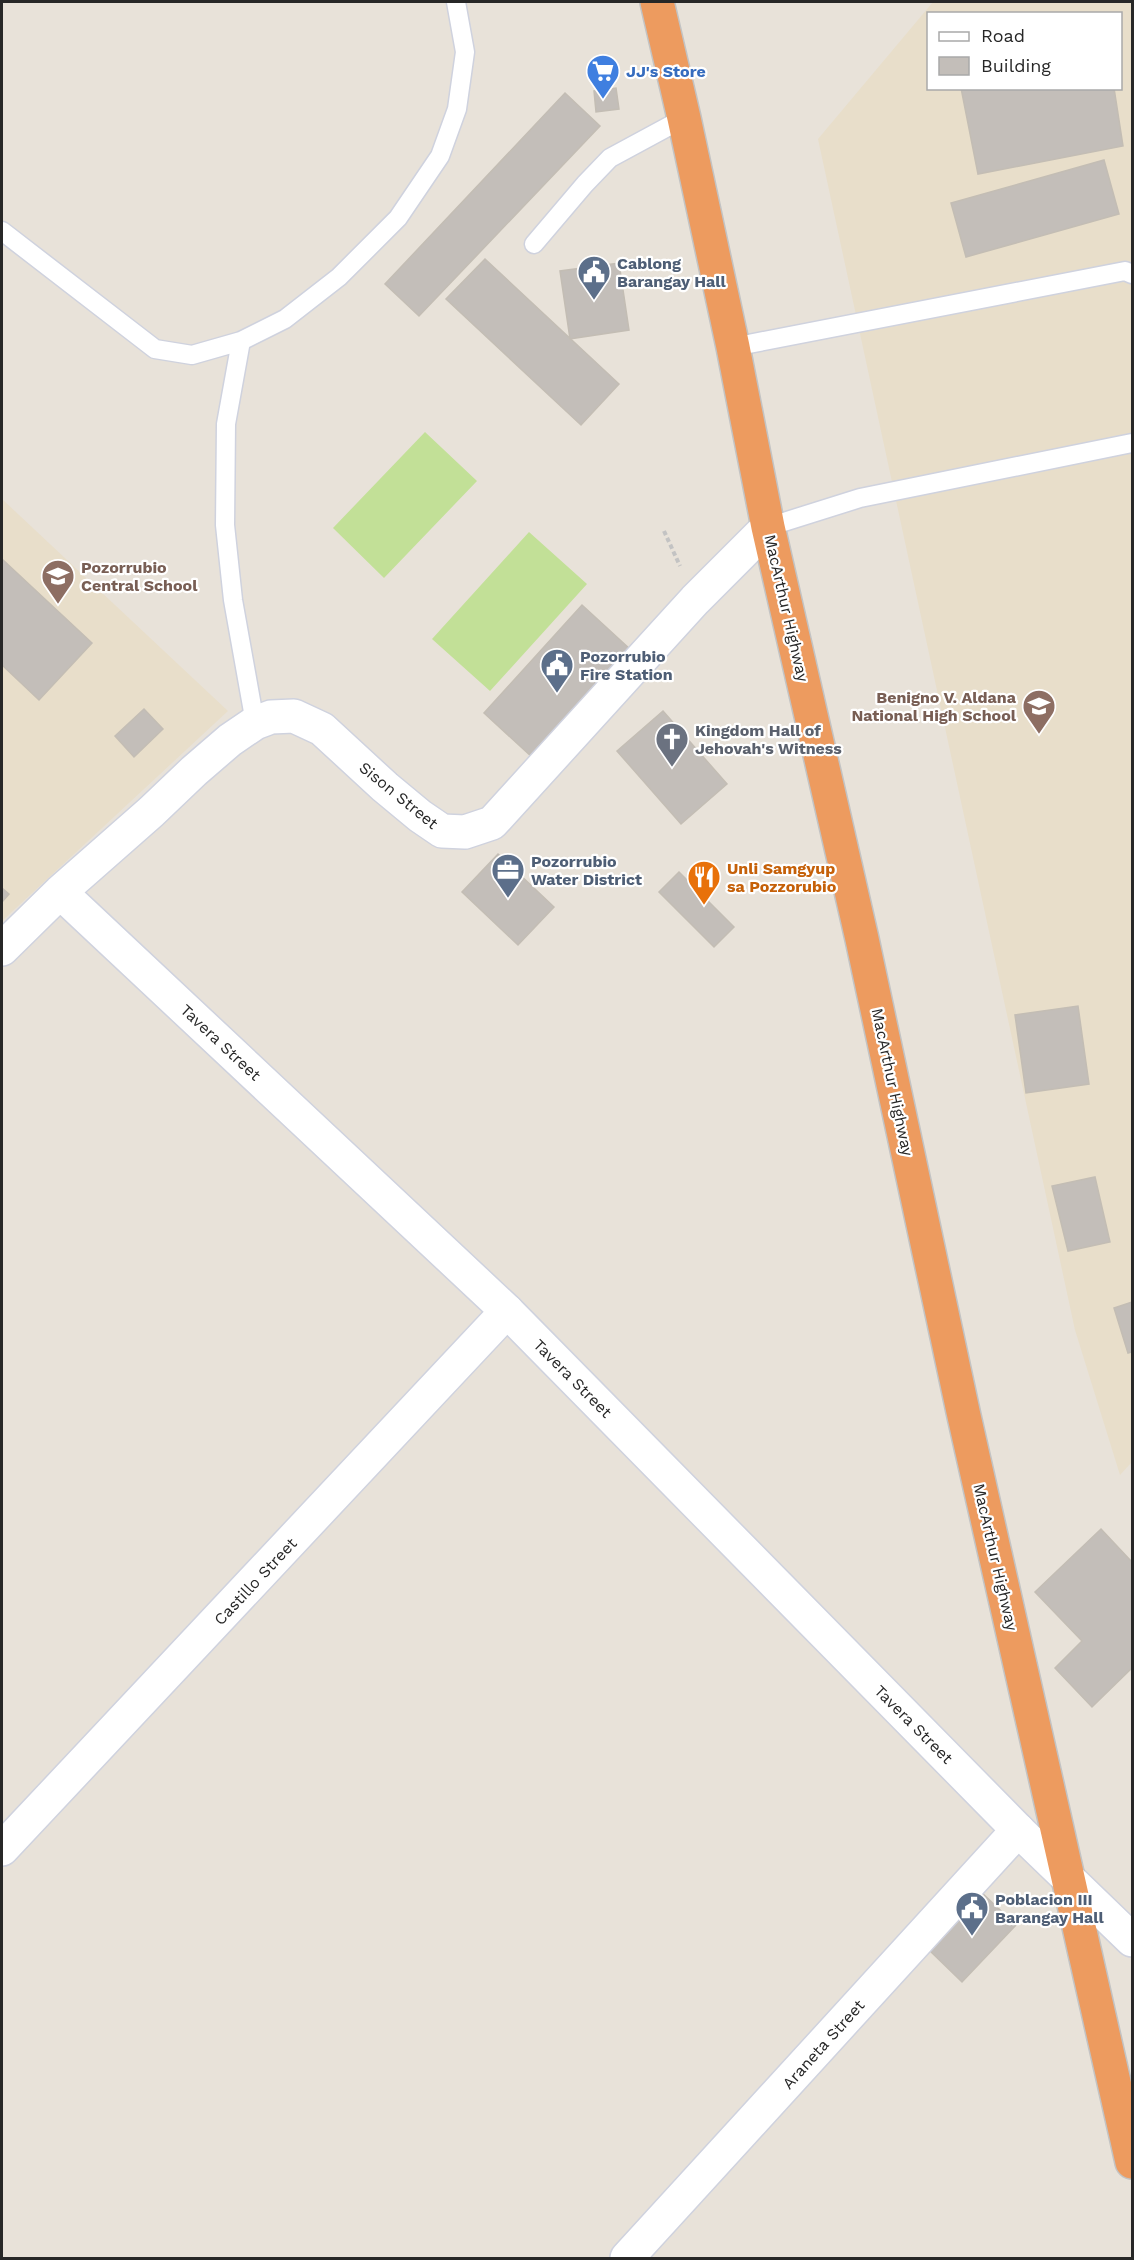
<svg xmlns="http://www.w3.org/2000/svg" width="1134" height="2260" viewBox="0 0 1134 2260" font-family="'Work Sans',sans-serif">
	<rect width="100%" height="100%" fill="#e8e2d9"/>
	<!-- education -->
	<path fill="#e8deca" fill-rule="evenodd" d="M 933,2 L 1132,2 L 1132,1462 L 1120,1475 L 1075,1330 L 818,139 ZM 928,14 L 1120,14 L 1120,88 L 928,88 Z
		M 2,499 L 228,711 L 2,921 Z"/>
	<!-- pitch -->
	<path fill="#c2e097" d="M 425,432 L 477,481 L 384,578 L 333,528 Z
		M 529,532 L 587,584 L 490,691 L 432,639 Z"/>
	<!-- building -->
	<path fill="#c3beb9" stroke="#c3bdb4" stroke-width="1.5" d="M 616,88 L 619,109 L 596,112 L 594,91 Z
		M 961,88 L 1114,88 L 1123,146 L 978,174 Z
		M 565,93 L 600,126 L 419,316 L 385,284 Z
		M 1104,160 L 1119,214 L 966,257 L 951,203 Z
		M 485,259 L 619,384 L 581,425 L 446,299 Z
		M 619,263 L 629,330 L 570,339 L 560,271 Z
		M 2,559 L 92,643 L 39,700 L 2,665 Z
		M 582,605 L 631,650 L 533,758 L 484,713 Z
		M 144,709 L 163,729 L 134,757 L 115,736 Z
		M 663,711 L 727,784 L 681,824 L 617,751 Z
		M 498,854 L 554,907 L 518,945 L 462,892 Z
		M 679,872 L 734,927 L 714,947 L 659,892 Z
		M 2,888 L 9,894 L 2,902 Z
		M 1078,1006 L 1089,1084 L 1026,1093 L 1015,1015 Z
		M 1095,1177 L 1110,1242 L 1068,1251 L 1052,1186 Z
		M 1132,1302 L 1132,1352 L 1128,1353 L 1114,1308 Z
		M 1101,1529 L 1132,1562 L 1132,1668 L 1092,1707 L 1055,1668 L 1082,1641 L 1035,1592 Z
		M 981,1892 L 1016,1925 L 962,1982 L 928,1949 Z"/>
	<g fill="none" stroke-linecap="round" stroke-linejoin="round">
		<!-- lane casing -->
		<g stroke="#cfd2de" stroke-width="21">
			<path id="lane" d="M 2,231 L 155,349 L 192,355 L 241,341 L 226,424 L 225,525 L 233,600 L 255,723
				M 534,244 L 585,184 L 610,158 L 684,118
				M 241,341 L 285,319 L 339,277 L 398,218 L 440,156 L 457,109 L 465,52 L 456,2
				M 733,347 L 1125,271 L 1132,274
				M 768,527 L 860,498 L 1132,443"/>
		</g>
		<!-- street casing -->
		<g stroke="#cfd2de" stroke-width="36">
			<path id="street" d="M 2,1849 L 507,1311
				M 627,2258 L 1018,1830"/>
		</g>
		<!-- secondary casing -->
		<g stroke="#cfd2de" stroke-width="36">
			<path id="secondary" d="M 60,892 L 507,1311 L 1018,1830 L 1132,1940
				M 2,949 L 60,892 L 151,812 L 194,771 L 230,740 L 255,723 L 271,717 L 294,716 L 322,729 L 385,787 L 420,816 L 442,831 L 465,832 L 492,823 L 695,600 L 768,527"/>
		</g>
		<!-- highway casing -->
		<g stroke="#c3c3c3" stroke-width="36">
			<path id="highway" d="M 657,2 L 684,118 L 733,347 L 768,527 L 862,939 L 964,1416 L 1132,2162"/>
		</g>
		<!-- path -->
		<path stroke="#c3c3c3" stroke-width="4" stroke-dasharray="4.5 3" stroke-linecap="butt" d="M 664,531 L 680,566"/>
		<!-- lane -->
		<use href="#lane" stroke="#fff" stroke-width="18"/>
		<!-- street -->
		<use href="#street" stroke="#fff" stroke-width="33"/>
		<!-- secondary -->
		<use href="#secondary" stroke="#fff" stroke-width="33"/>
		<!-- highway -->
		<use href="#highway" stroke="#ed9b5f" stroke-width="33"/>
	</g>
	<!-- icons -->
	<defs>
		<g id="supermarket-pin" transform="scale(1.725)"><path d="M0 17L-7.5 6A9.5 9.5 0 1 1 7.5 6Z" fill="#3f7fe0" stroke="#fff"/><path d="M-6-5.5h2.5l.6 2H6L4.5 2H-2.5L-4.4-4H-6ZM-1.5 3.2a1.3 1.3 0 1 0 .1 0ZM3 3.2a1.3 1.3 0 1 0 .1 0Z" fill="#fff"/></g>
		<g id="civic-pin" transform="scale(1.725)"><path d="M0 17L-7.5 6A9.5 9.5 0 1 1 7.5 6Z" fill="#5c6f8a" stroke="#fff"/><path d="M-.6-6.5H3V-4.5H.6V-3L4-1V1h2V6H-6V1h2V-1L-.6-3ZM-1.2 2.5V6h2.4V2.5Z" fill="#fff"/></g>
		<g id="school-pin" transform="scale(1.725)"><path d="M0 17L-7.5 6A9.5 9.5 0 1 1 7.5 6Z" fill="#8d6e63" stroke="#fff"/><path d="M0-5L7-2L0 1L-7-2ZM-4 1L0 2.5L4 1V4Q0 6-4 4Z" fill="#fff"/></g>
		<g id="church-pin" transform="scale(1.725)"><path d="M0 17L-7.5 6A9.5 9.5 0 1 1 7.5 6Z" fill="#6b7280" stroke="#fff"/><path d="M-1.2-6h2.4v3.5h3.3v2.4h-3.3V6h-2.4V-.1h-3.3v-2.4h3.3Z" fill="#fff"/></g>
		<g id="office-pin" transform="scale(1.725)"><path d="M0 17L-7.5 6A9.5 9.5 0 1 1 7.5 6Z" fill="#5c6f8a" stroke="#fff"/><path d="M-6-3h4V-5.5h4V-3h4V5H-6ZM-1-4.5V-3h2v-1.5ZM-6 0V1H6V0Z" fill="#fff"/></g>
		<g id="restaurant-pin" transform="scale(1.725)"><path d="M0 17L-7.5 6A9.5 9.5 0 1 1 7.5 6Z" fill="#e8710a" stroke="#fff"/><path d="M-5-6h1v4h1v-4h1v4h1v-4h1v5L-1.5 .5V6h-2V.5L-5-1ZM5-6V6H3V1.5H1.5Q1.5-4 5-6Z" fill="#fff"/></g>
	</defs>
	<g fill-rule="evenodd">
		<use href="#supermarket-pin" x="603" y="71"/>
		<use href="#civic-pin" x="594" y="272"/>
		<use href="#school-pin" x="58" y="576"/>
		<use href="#civic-pin" x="557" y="665"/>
		<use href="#school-pin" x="1039" y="706"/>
		<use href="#church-pin" x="672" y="739"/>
		<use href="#office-pin" x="508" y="870"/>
		<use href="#restaurant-pin" x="704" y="877"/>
		<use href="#civic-pin" x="972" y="1908"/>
	</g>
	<g text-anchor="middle" stroke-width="4.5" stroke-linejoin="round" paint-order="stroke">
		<!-- shop labels -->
		<g font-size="16" font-weight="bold" fill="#366cbe" stroke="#fff" text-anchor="start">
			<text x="626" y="77">JJ's Store</text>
		</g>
		<!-- service labels -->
		<g font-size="16" font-weight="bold" fill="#4e5e75" stroke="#fff" text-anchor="start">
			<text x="617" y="269">Cablong<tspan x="617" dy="18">Barangay Hall</tspan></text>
			<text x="580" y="662">Pozorrubio<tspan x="580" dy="18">Fire Station</tspan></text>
			<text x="531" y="867">Pozorrubio<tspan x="531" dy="18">Water District</tspan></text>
			<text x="995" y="1905">Poblacion III<tspan x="995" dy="18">Barangay Hall</tspan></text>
		</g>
		<!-- education labels -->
		<g font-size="16" font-weight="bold" fill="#785e54" stroke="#fff" text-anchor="start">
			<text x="81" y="573">Pozorrubio<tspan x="81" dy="18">Central School</tspan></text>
			<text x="1016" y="703" text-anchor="end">Benigno V. Aldana<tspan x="1016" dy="18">National High School</tspan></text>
		</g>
		<!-- street labels -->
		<g font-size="16" fill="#272727" stroke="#fff">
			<text transform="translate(787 608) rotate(77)" y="6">MacArthur Highway</text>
			<text transform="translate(399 795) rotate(39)" y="6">Sison Street</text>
			<text transform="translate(221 1042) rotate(43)" y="6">Tavera Street</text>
			<text transform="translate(893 1082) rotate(78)" y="6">MacArthur Highway</text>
			<text transform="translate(573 1378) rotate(45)" y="6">Tavera Street</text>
			<text transform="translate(996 1557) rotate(77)" y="6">MacArthur Highway</text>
			<text transform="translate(255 1581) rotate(-47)" y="6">Castillo Street</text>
			<text transform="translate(914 1724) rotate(45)" y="6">Tavera Street</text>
			<text transform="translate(823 2044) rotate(-48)" y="6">Araneta Street</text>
		</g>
		<!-- worship labels -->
		<g font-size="16" font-weight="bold" fill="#5b616d" stroke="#fff" text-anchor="start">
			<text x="695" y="736">Kingdom Hall of<tspan x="695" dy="18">Jehovah's Witness</tspan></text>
		</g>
		<!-- food labels -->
		<g font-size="16" font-weight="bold" fill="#c56008" stroke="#fff" text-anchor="start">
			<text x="727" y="874">Unli Samgyup<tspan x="727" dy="18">sa Pozzorubio</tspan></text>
		</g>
	</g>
	<!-- border -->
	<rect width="1134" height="2260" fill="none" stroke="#272727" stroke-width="6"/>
	<!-- legend -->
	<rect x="927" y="12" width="195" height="78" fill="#ffffff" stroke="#a9a9a9" stroke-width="1.5"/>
	<rect x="939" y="32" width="30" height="9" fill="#ffffff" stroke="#a9a9a9" stroke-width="1.5"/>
	<text x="981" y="42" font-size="18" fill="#272727">Road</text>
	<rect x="939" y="57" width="30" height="18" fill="#c3beb9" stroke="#a9a9a9" stroke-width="1.5"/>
	<text x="981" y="72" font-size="18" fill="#272727">Building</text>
</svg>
